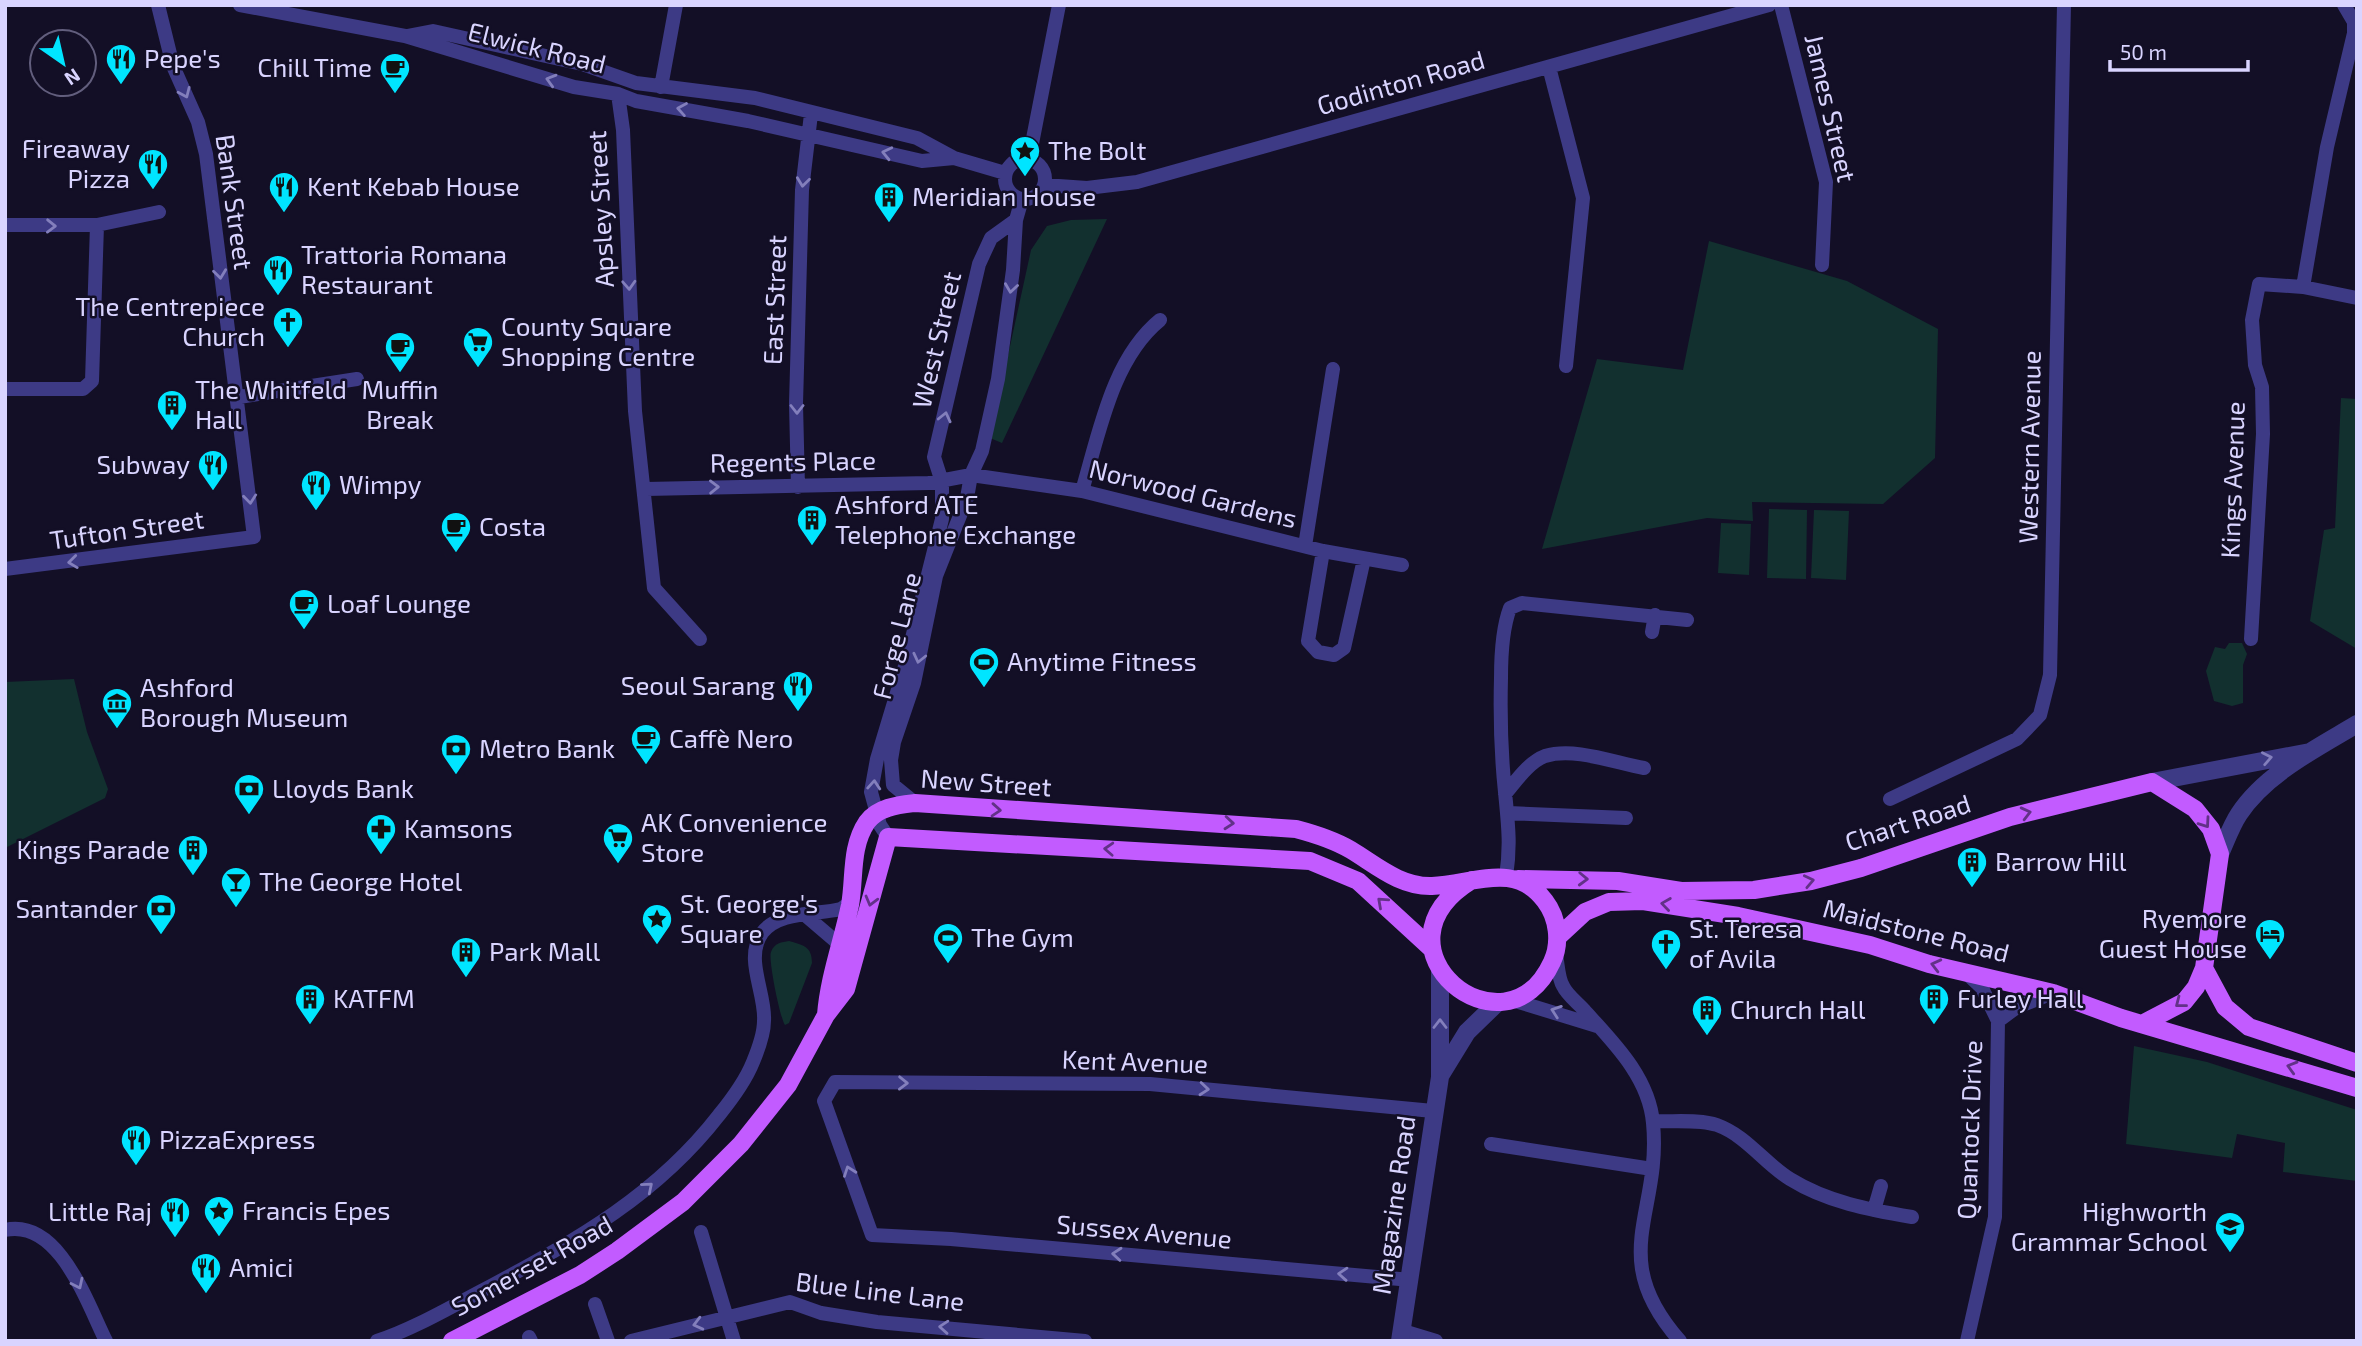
<svg xmlns="http://www.w3.org/2000/svg" width="2362" height="1346" viewBox="0 0 2362 1346" font-family="'Exo 2',sans-serif">
	<rect width="100%" height="100%" fill="#130f26"/>
	<!-- green -->
	<path fill="#12302f" d="M 1107,219 L 1002,443 L 990,438 L 1031,250 L 1047,226 L 1071,220 Z
		M 1709,241 L 1847,281 L 1938,329 L 1935,458 L 1883,504 L 1752,502 L 1753,521 L 1707,518 L 1542,549 L 1597,359 L 1683,370 Z
		M 2341,398 L 2357,399 L 2357,649 L 2310,621 L 2324,530 L 2335,528 Z
		M 1769,509 L 1807,510 L 1806,579 L 1767,578 Z
		M 1814,510 L 1849,511 L 1846,580 L 1811,578 Z
		M 1721,523 L 1751,524 L 1749,575 L 1718,573 Z
		M 2229,643 L 2242,643 L 2247,654 L 2243,665 L 2243,703 L 2232,706 L 2214,701 L 2206,671 L 2215,647 L 2225,649 Z
		M 74,679 L 87,732 L 108,789 L 105,798 L 5,848 L 5,682 Z
		M 789,941 C 804,945 812,947 812,963 L 789,1023 L 785,1025 C 780,1018 768,959 771,952 C 774,943 782,942 789,941 Z
		M 2134,1046 L 2207,1062 L 2357,1110 L 2357,1181 L 2283,1172 L 2285,1143 L 2237,1134 L 2232,1158 L 2126,1144 Z"/>
	<g fill="none" stroke-linecap="round" stroke-linejoin="round">
		<!-- minor -->
		<path stroke="#3d3a85" stroke-width="14" d="M 240,5 L 405,36 L 574,87 L 618,94 L 636,101 L 748,121 L 922,161 L 954,158
			M 1781,5 L 1826,182 L 1822,265
			M 407,36 L 433,31 L 582,64 L 636,83 L 755,98 L 917,138 L 954,158 L 1005,173
			M 1549,67 L 1583,198 L 1566,366
			M 661,87 L 676,5
			M 618,94 L 623,130 L 635,411 L 654,588 L 700,639
			M1005 179a20 20 0 1 1 40 0a20 20 0 1 1-40 0Z
			M 1029,159 L 1059,5
			M 1044,185 L 1087,188 L 1137,182 L 1769,5
			M 5,225 L 97,225 L 159,212
			M 2303,287 L 2327,147 L 2354,33 L 2354,22 L 2344,5
			M 5,389 L 83,389 L 92,381 L 97,225
			M 239,397 L 357,379
			M 798,487 L 796,404 L 802,190 L 811,114
			M 646,489 L 929,483 L 971,475 L 1082,491 L 1323,551 L 1402,565
			M 1082,491 C 1099,434 1112,359 1160,320
			M 1305,546 L 1333,369
			M 1323,551 L 1308,641 L 1318,652 L 1334,655 L 1344,648 L 1364,559
			M 5,569 L 254,537 L 206,154 L 198,122 L 173,66 L 158,5
			M 1652,632 L 1655,615
			M 2251,639 L 2263,434 L 2262,387 L 2255,365 L 2252,320 L 2259,284 L 2303,287 L 2357,298
			M 1505,794 C 1516,781 1529,762 1545,756 C 1575,747 1615,763 1644,768
			M 1890,799 L 2017,739 L 2040,715 L 2050,675 L 2064,5
			M 915,803 L 893,785 L 891,760 L 894,742 L 914,683 L 936,576 L 967,498 L 971,475 L 982,451 L 998,379 L 1013,270 L 1016,220 L 1022,199
			M 1509,813 L 1626,818
			M 888,837 L 880,825 L 871,792 L 877,759 L 905,666 L 942,519 L 942,482 L 934,457 L 979,264 L 991,238 L 1016,220
			M 1506,877 C 1511,845 1508,823 1505,792 C 1501,754 1500,716 1501,678 C 1501,655 1502,629 1510,608 L 1522,603 L 1687,620
			M 805,915 L 846,950
			M 1556,955 C 1558,964 1558,978 1563,986 C 1567,995 1578,1003 1584,1010 C 1613,1042 1649,1077 1653,1123 C 1662,1214 1605,1256 1680,1341
			M 1965,972 L 1982,988 L 1998,1021 L 1995,1217 L 1967,1341
			M 1512,1000 L 1597,1026
			M 1998,1021 L 2017,1007 L 2053,993
			M 1653,1121 C 1673,1122 1700,1119 1717,1125 C 1747,1136 1764,1163 1790,1179 C 1827,1202 1870,1210 1912,1217
			M 1491,1144 L 1652,1169
			M 1874,1210 L 1881,1186
			M 5,1230 C 59,1218 87,1303 106,1341
			M 701,1232 L 734,1341
			M 1411,1280 L 951,1239 L 872,1235 L 824,1101 L 835,1082 L 1150,1084 L 1433,1111
			M 595,1304 L 608,1341
			M 1403,1331 L 1436,1341
			M 529,1337 L 531,1341
			M 377,1341 C 416,1328 454,1305 491,1286 C 578,1239 657,1195 719,1115 C 732,1099 745,1082 753,1062 C 758,1050 764,1035 764,1021 C 766,993 744,959 762,933 C 778,911 816,915 841,909 L 851,902
			M 631,1341 L 790,1302 L 821,1313 L 877,1322 L 1085,1341"/>
		<!-- tertiary -->
		<path stroke="#3d3a85" stroke-width="18" d="M 2152,782 L 2310,752
			M 2220,854 C 2226,841 2231,826 2239,814 C 2265,774 2317,748 2357,724
			M 1440,1076 L 1467,1032 L 1498,1002
			M 1400,1341 L 1440,1077 L 1440,971"/>
		<!-- primary -->
		<path stroke="#c25bff" stroke-width="18" d="M 1518,879 L 1618,881 L 1681,891 L 1754,890 L 1811,881 L 1861,868 L 2010,817 L 2152,782 L 2195,809 L 2211,829 L 2220,854 L 2204,968 L 2196,987 L 2184,1002 L 2142,1024
			M 1558,937 L 1585,912 L 1609,902 L 1643,901 L 1738,916 L 1870,945 L 1929,964 L 2053,993 L 2121,1018 L 2357,1088
			M 2204,968 L 2225,1007 L 2249,1027 L 2357,1063
			M 826,1015 C 829,977 842,943 850,905 C 855,878 850,847 867,822 C 878,807 898,805 915,803 L 1296,829 C 1315,834 1334,840 1351,850 C 1376,865 1400,887 1432,886 C 1472,885 1515,860 1545,901 C 1558,918 1561,943 1552,962 C 1505,1064 1362,947 1472,880
			M 452,1341 L 580,1275 L 617,1251 L 683,1202 L 741,1144 L 788,1085 L 826,1015 L 846,989 L 888,837 L 1310,861 L 1358,881 L 1432,949"/>
	</g>
	<!-- one-way arrows -->
	<defs><path id="oneway-chevron" d="M-2-3.5L2.5 0L-2 3.5" fill="none" stroke-width="1.6" stroke-linecap="round" stroke-linejoin="round" transform="scale(1.75)"/></defs>
	<g stroke="#837fbc">
		<use href="#oneway-chevron" transform="translate(551 80) rotate(-164)"/>
		<use href="#oneway-chevron" transform="translate(185 93) rotate(66)"/>
		<use href="#oneway-chevron" transform="translate(682 109) rotate(-170)"/>
		<use href="#oneway-chevron" transform="translate(887 153) rotate(-167)"/>
		<use href="#oneway-chevron" transform="translate(803 182) rotate(97)"/>
		<use href="#oneway-chevron" transform="translate(51 226) rotate(1)"/>
		<use href="#oneway-chevron" transform="translate(220 274) rotate(83)"/>
		<use href="#oneway-chevron" transform="translate(629 285) rotate(87)"/>
		<use href="#oneway-chevron" transform="translate(1011 288) rotate(98)"/>
		<use href="#oneway-chevron" transform="translate(797 409) rotate(90)"/>
		<use href="#oneway-chevron" transform="translate(945 417) rotate(-77)"/>
		<use href="#oneway-chevron" transform="translate(714 487) rotate(-1)"/>
		<use href="#oneway-chevron" transform="translate(250 499) rotate(84)"/>
		<use href="#oneway-chevron" transform="translate(73 562) rotate(173)"/>
		<use href="#oneway-chevron" transform="translate(919 658) rotate(103)"/>
		<use href="#oneway-chevron" transform="translate(2267 758) rotate(-11)"/>
		<use href="#oneway-chevron" transform="translate(874 785) rotate(-86)"/>
		<use href="#oneway-chevron" transform="translate(1556 1011) rotate(-161)"/>
		<use href="#oneway-chevron" transform="translate(1440 1024) rotate(-90)"/>
		<use href="#oneway-chevron" transform="translate(903 1083) rotate(1)"/>
		<use href="#oneway-chevron" transform="translate(1204 1089) rotate(5)"/>
		<use href="#oneway-chevron" transform="translate(849 1171) rotate(-110)"/>
		<use href="#oneway-chevron" transform="translate(648 1187) rotate(-40)"/>
		<use href="#oneway-chevron" transform="translate(1117 1254) rotate(-175)"/>
		<use href="#oneway-chevron" transform="translate(1343 1274) rotate(-176)"/>
		<use href="#oneway-chevron" transform="translate(78 1284) rotate(64)"/>
		<use href="#oneway-chevron" transform="translate(698 1324) rotate(166)"/>
		<use href="#oneway-chevron" transform="translate(944 1327) rotate(-176)"/>
	</g>
	<g stroke="#623188">
		<use href="#oneway-chevron" transform="translate(996 810) rotate(4)"/>
		<use href="#oneway-chevron" transform="translate(2026 813) rotate(-14)"/>
		<use href="#oneway-chevron" transform="translate(1229 823) rotate(5)"/>
		<use href="#oneway-chevron" transform="translate(2205 823) rotate(55)"/>
		<use href="#oneway-chevron" transform="translate(1109 849) rotate(-177)"/>
		<use href="#oneway-chevron" transform="translate(1583 879) rotate(2)"/>
		<use href="#oneway-chevron" transform="translate(1809 881) rotate(-12)"/>
		<use href="#oneway-chevron" transform="translate(871 901) rotate(105)"/>
		<use href="#oneway-chevron" transform="translate(1382 902) rotate(-138)"/>
		<use href="#oneway-chevron" transform="translate(1666 904) rotate(-172)"/>
		<use href="#oneway-chevron" transform="translate(1936 965) rotate(-166)"/>
		<use href="#oneway-chevron" transform="translate(2180 1003) rotate(142)"/>
		<use href="#oneway-chevron" transform="translate(2292 1067) rotate(-164)"/>
	</g>
	<!-- icons -->
	<defs>
		<g id="restaurant-pin" transform="scale(1.575)"><path d="M0 17L-7.5 6A9.5 9.5 0 1 1 7.5 6Z" fill="#00e5ff" stroke="#130f26"/><path d="M-5-6h1v4h1v-4h1v4h1v-4h1v5L-1.5 .5V6h-2V.5L-5-1ZM5-6V6H3V1.5H1.5Q1.5-4 5-6Z" fill="#111"/></g>
		<g id="cafe-pin" transform="scale(1.575)"><path d="M0 17L-7.5 6A9.5 9.5 0 1 1 7.5 6Z" fill="#00e5ff" stroke="#130f26"/><path d="M-5.5-4.5H6V0H3Q3 3.5 0 3.5H-2.5Q-5.5 3.5-5.5 0ZM3-3.2v2h1.7v-2ZM-6 4.5H4V6H-6Z" fill="#111"/></g>
		<g id="sight-pin" transform="scale(1.575)"><path d="M0 17L-7.5 6A9.5 9.5 0 1 1 7.5 6Z" fill="#00e5ff" stroke="#130f26"/><path d="M0-6L1.8-2.2L6-1.7L2.9 1.2L3.7 5.4L0 3.3L-3.7 5.4L-2.9 1.2L-6-1.7L-1.8-2.2Z" fill="#111"/></g>
		<g id="building-pin" transform="scale(1.575)"><path d="M0 17L-7.5 6A9.5 9.5 0 1 1 7.5 6Z" fill="#00e5ff" stroke="#130f26"/><path d="M-4-6H4V6H1V3H-1V6H-4ZM-2.5-4.3h1.7v1.8h-1.7ZM.8-4.3h1.7v1.8H.8ZM-2.5-1h1.7V.8h-1.7ZM.8-1h1.7V.8H.8Z" fill="#111"/></g>
		<g id="church-pin" transform="scale(1.575)"><path d="M0 17L-7.5 6A9.5 9.5 0 1 1 7.5 6Z" fill="#00e5ff" stroke="#130f26"/><path d="M-1.2-6h2.4v3.5h3.3v2.4h-3.3V6h-2.4V-.1h-3.3v-2.4h3.3Z" fill="#111"/></g>
		<g id="supermarket-pin" transform="scale(1.575)"><path d="M0 17L-7.5 6A9.5 9.5 0 1 1 7.5 6Z" fill="#00e5ff" stroke="#130f26"/><path d="M-6-5.5h2.5l.6 2H6L4.5 2H-2.5L-4.4-4H-6ZM-1.5 3.2a1.3 1.3 0 1 0 .1 0ZM3 3.2a1.3 1.3 0 1 0 .1 0Z" fill="#111"/></g>
		<g id="stadium-pin" transform="scale(1.575)"><path d="M0 17L-7.5 6A9.5 9.5 0 1 1 7.5 6Z" fill="#00e5ff" stroke="#130f26"/><path d="M0-5a6.5 5 0 1 0 0 10a6.5 5 0 1 0 0-10ZM-3.5-1.8h7v3.6h-7Z" fill="#111"/></g>
		<g id="museum-pin" transform="scale(1.575)"><path d="M0 17L-7.5 6A9.5 9.5 0 1 1 7.5 6Z" fill="#00e5ff" stroke="#130f26"/><path d="M0-6L6-3V-2H-6V-3ZM-5-1h2V3h-2ZM-1-1h2V3h-2ZM3-1h2V3H3ZM-6 4H6V6H-6Z" fill="#111"/></g>
		<g id="bank-pin" transform="scale(1.575)"><path d="M0 17L-7.5 6A9.5 9.5 0 1 1 7.5 6Z" fill="#00e5ff" stroke="#130f26"/><path d="M-6-4H6V4H-6ZM0-2.3a2.3 2.3 0 1 0 0 4.6a2.3 2.3 0 1 0 0-4.6Z" fill="#111"/></g>
		<g id="pharmacy-pin" transform="scale(1.575)"><path d="M0 17L-7.5 6A9.5 9.5 0 1 1 7.5 6Z" fill="#00e5ff" stroke="#130f26"/><path d="M-2-6h4v4h4v4h-4v4h-4v-4h-4v-4h4Z" fill="#111"/></g>
		<g id="bar-pin" transform="scale(1.575)"><path d="M0 17L-7.5 6A9.5 9.5 0 1 1 7.5 6Z" fill="#00e5ff" stroke="#130f26"/><path d="M-6-5H6L.8 .8V4.5H3.5V6h-7V4.5H-.8V.8Z" fill="#111"/></g>
		<g id="hotel-pin" transform="scale(1.575)"><path d="M0 17L-7.5 6A9.5 9.5 0 1 1 7.5 6Z" fill="#00e5ff" stroke="#130f26"/><path d="M-6-4.5h1.5V1H6V5H4.5V3h-9V5H-6ZM-4 0a1.8 1.8 0 1 1 3.6 0ZM.5 0V-2.5h3Q6-2.5 6 0Z" fill="#111"/></g>
		<g id="school-pin" transform="scale(1.575)"><path d="M0 17L-7.5 6A9.5 9.5 0 1 1 7.5 6Z" fill="#00e5ff" stroke="#130f26"/><path d="M0-5L7-2L0 1L-7-2ZM-4 1L0 2.5L4 1V4Q0 6-4 4Z" fill="#111"/></g>
	</defs>
	<g fill-rule="evenodd">
		<use href="#restaurant-pin" x="121" y="59"/>
		<use href="#cafe-pin" x="395" y="68"/>
		<use href="#sight-pin" x="1025" y="151"/>
		<use href="#restaurant-pin" x="153" y="164"/>
		<use href="#restaurant-pin" x="284" y="187"/>
		<use href="#building-pin" x="889" y="197"/>
		<use href="#restaurant-pin" x="278" y="270"/>
		<use href="#church-pin" x="288" y="322"/>
		<use href="#supermarket-pin" x="478" y="342"/>
		<use href="#cafe-pin" x="400" y="347"/>
		<use href="#building-pin" x="172" y="405"/>
		<use href="#restaurant-pin" x="213" y="465"/>
		<use href="#restaurant-pin" x="316" y="485"/>
		<use href="#building-pin" x="812" y="520"/>
		<use href="#cafe-pin" x="456" y="527"/>
		<use href="#cafe-pin" x="304" y="604"/>
		<use href="#stadium-pin" x="984" y="662"/>
		<use href="#restaurant-pin" x="798" y="686"/>
		<use href="#museum-pin" x="117" y="703"/>
		<use href="#cafe-pin" x="646" y="739"/>
		<use href="#bank-pin" x="456" y="749"/>
		<use href="#bank-pin" x="249" y="789"/>
		<use href="#pharmacy-pin" x="381" y="829"/>
		<use href="#supermarket-pin" x="618" y="838"/>
		<use href="#building-pin" x="193" y="850"/>
		<use href="#building-pin" x="1972" y="862"/>
		<use href="#bar-pin" x="236" y="882"/>
		<use href="#bank-pin" x="161" y="909"/>
		<use href="#sight-pin" x="657" y="919"/>
		<use href="#hotel-pin" x="2270" y="934"/>
		<use href="#stadium-pin" x="948" y="938"/>
		<use href="#church-pin" x="1666" y="944"/>
		<use href="#building-pin" x="466" y="952"/>
		<use href="#building-pin" x="310" y="999"/>
		<use href="#building-pin" x="1934" y="999"/>
		<use href="#building-pin" x="1707" y="1010"/>
		<use href="#restaurant-pin" x="136" y="1140"/>
		<use href="#sight-pin" x="219" y="1211"/>
		<use href="#restaurant-pin" x="175" y="1212"/>
		<use href="#school-pin" x="2230" y="1227"/>
		<use href="#restaurant-pin" x="206" y="1268"/>
	</g>
	<g text-anchor="middle" stroke-width="5" stroke-linejoin="round" paint-order="stroke">
		<!-- street labels -->
		<g font-size="26" fill="#d9d4ff" stroke="#130f26">
			<text transform="translate(537 48) rotate(14)" y="9">Elwick Road</text>
			<text transform="translate(1401 83) rotate(-16)" y="9">Godinton Road</text>
			<text transform="translate(1830 108) rotate(77)" y="9">James Street</text>
			<text transform="translate(234 202) rotate(82)" y="9">Bank Street</text>
			<text transform="translate(601 209) rotate(-93)" y="9">Apsley Street</text>
			<text transform="translate(775 300) rotate(-88)" y="9">East Street</text>
			<text transform="translate(937 340) rotate(-77)" y="9">West Street</text>
			<text transform="translate(2030 447) rotate(-89)" y="9">Western Avenue</text>
			<text transform="translate(793 462) rotate(-1)" y="9">Regents Place</text>
			<text transform="translate(2233 480) rotate(-88)" y="9">Kings Avenue</text>
			<text transform="translate(1193 494) rotate(14)" y="9">Norwood Gardens</text>
			<text transform="translate(127 530) rotate(-8)" y="9">Tufton Street</text>
			<text transform="translate(897 636) rotate(-76)" y="9">Forge Lane</text>
			<text transform="translate(986 783) rotate(4)" y="9">New Street</text>
			<text transform="translate(1908 823) rotate(-18)" y="9">Chart Road</text>
			<text transform="translate(1916 931) rotate(14)" y="9">Maidstone Road</text>
			<text transform="translate(1135 1062) rotate(2)" y="9">Kent Avenue</text>
			<text transform="translate(1970 1130) rotate(-88)" y="9">Quantock Drive</text>
			<text transform="translate(1394 1205) rotate(-82)" y="9">Magazine Road</text>
			<text transform="translate(1144 1232) rotate(5)" y="9">Sussex Avenue</text>
			<text transform="translate(532 1266) rotate(-29)" y="9">Somerset Road</text>
			<text transform="translate(880 1292) rotate(7)" y="9">Blue Line Lane</text>
		</g>
		<!-- poi labels -->
		<g font-size="26" fill="#d9d4ff" stroke="#130f26" text-anchor="start">
			<text x="144" y="68">Pepe's</text>
			<text x="372" y="77" text-anchor="end">Chill Time</text>
			<text x="130" y="158" text-anchor="end">Fireaway<tspan x="130" dy="30">Pizza</tspan></text>
			<text x="1048" y="160">The Bolt</text>
			<text x="307" y="196">Kent Kebab House</text>
			<text x="912" y="206">Meridian House</text>
			<text x="301" y="264">Trattoria Romana<tspan x="301" dy="30">Restaurant</tspan></text>
			<text x="265" y="316" text-anchor="end">The Centrepiece<tspan x="265" dy="30">Church</tspan></text>
			<text x="501" y="336">County Square<tspan x="501" dy="30">Shopping Centre</tspan></text>
			<text x="195" y="399">The Whitfeld<tspan x="195" dy="30">Hall</tspan></text>
			<text x="400" y="399" text-anchor="middle">Muffin<tspan x="400" dy="30">Break</tspan></text>
			<text x="190" y="474" text-anchor="end">Subway</text>
			<text x="339" y="494">Wimpy</text>
			<text x="835" y="514">Ashford ATE<tspan x="835" dy="30">Telephone Exchange</tspan></text>
			<text x="479" y="536">Costa</text>
			<text x="327" y="613">Loaf Lounge</text>
			<text x="1007" y="671">Anytime Fitness</text>
			<text x="775" y="695" text-anchor="end">Seoul Sarang</text>
			<text x="140" y="697">Ashford<tspan x="140" dy="30">Borough Museum</tspan></text>
			<text x="669" y="748">Caffè Nero</text>
			<text x="479" y="758">Metro Bank</text>
			<text x="272" y="798">Lloyds Bank</text>
			<text x="641" y="832">AK Convenience<tspan x="641" dy="30">Store</tspan></text>
			<text x="404" y="838">Kamsons</text>
			<text x="170" y="859" text-anchor="end">Kings Parade</text>
			<text x="1995" y="871">Barrow Hill</text>
			<text x="259" y="891">The George Hotel</text>
			<text x="680" y="913">St. George's<tspan x="680" dy="30">Square</tspan></text>
			<text x="138" y="918" text-anchor="end">Santander</text>
			<text x="2247" y="928" text-anchor="end">Ryemore<tspan x="2247" dy="30">Guest House</tspan></text>
			<text x="1689" y="938">St. Teresa<tspan x="1689" dy="30">of Avila</tspan></text>
			<text x="971" y="947">The Gym</text>
			<text x="489" y="961">Park Mall</text>
			<text x="333" y="1008">KATFM</text>
			<text x="1957" y="1008">Furley Hall</text>
			<text x="1730" y="1019">Church Hall</text>
			<text x="159" y="1149">PizzaExpress</text>
			<text x="242" y="1220">Francis Epes</text>
			<text x="152" y="1221" text-anchor="end">Little Raj</text>
			<text x="2207" y="1221" text-anchor="end">Highworth<tspan x="2207" dy="30">Grammar School</tspan></text>
			<text x="229" y="1277">Amici</text>
		</g>
	</g>
	<!-- border -->
	<rect width="2362" height="1346" fill="none" stroke="#d9d4ff" stroke-width="14"/>
	<!-- north arrow -->
	<g transform="translate(63 63) rotate(146)"><circle r="33" fill="#130f26" stroke="#625e7d" stroke-width="2"/>
	<path d="M0-5L12 26L0 18L-12 26Z" fill="#00e5ff"/>
	<text y="-10" font-size="19" font-weight="bold" text-anchor="middle" fill="#d9d4ff">N</text>
	</g>
	<!-- scale -->
	<path d="M2110 60v10h138v-10" fill="none" stroke="#d9d4ff" stroke-width="3.5"/>
	<text x="2120" y="60" font-size="21" fill="#d9d4ff" stroke="#130f26" stroke-width="5" paint-order="stroke">50 m</text>
</svg>
